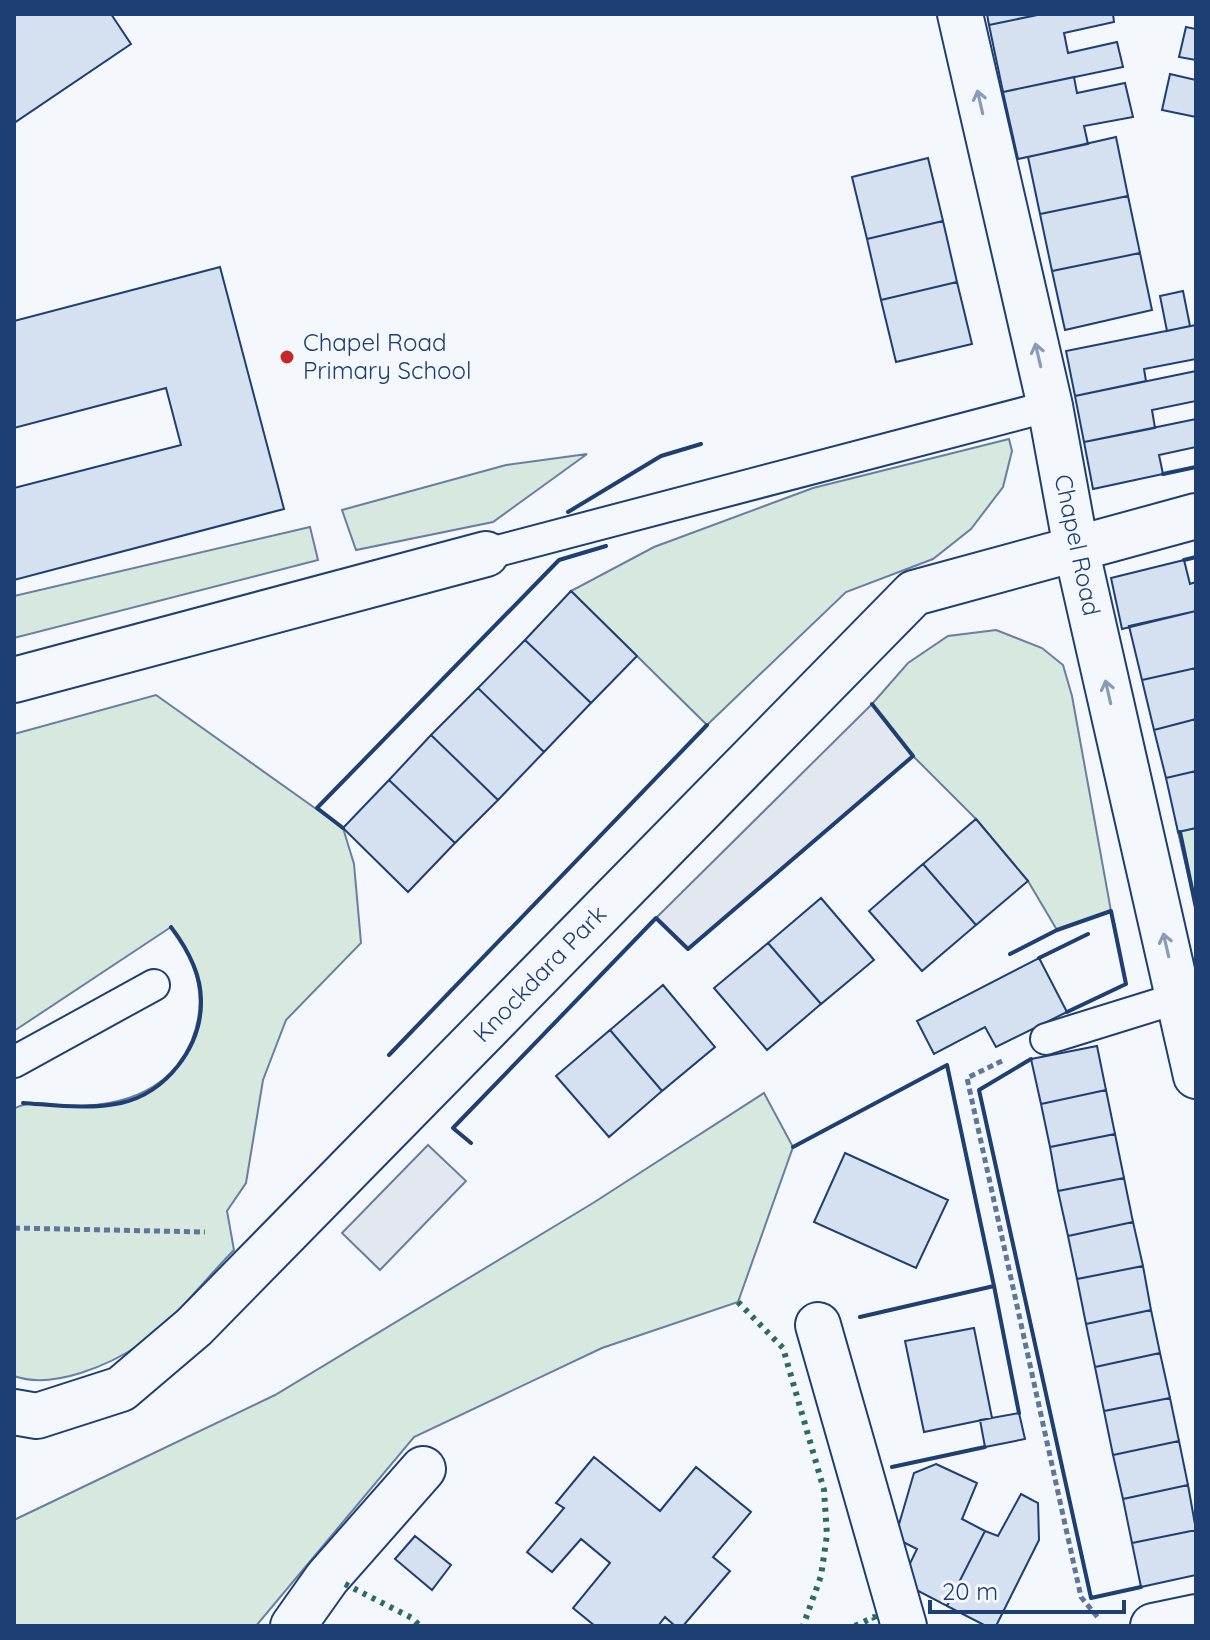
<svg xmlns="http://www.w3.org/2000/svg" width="1210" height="1640" viewBox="0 0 1210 1640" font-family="Quicksand,sans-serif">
	<rect width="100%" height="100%" fill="#f4f7fb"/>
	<!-- green -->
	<path fill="#d7e8df" stroke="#687fa3" stroke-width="2" d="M 1009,439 L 1012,451 L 1003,487 L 971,529 L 933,559 L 846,592 L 707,725 L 571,591 L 654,547 L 813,488 Z
		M 587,454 L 493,522 L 356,550 L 342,510 L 506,465 Z
		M 310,527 L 318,560 L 14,638 L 14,596 Z
		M 996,630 L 1042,648 L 1063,665 L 1072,696 L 1111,911 L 1057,930 L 1028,881 L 976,819 L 913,756 L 872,704 L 908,663 L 948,636 Z
		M 156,695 L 343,828 L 354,864 L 361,943 L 286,1020 L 263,1080 L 246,1183 L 227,1211 L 234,1250 C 209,1275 169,1325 142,1343 C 110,1365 53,1390 14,1376 L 14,1109 C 31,1098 55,1106 74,1106 C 134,1106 186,1082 198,1019 C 204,987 192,952 171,927 L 14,1031 L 14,734 Z
		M 1196,828 L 1196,908 L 1178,832 Z
		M 764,1093 L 793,1147 L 738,1302 L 602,1348 L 414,1437 L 256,1626 L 14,1626 L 14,1520 L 275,1395 L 593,1203 Z"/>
	<!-- parking -->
	<path fill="#e3e8f0" stroke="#687fa3" stroke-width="2" d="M 872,704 L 913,756 L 688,949 L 656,918 Z
		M 428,1145 L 466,1181 L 380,1270 L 342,1233 Z"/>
	<!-- building -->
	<path fill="#d5e0f0" stroke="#1d3f73" stroke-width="2" d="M 14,14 L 111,14 L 131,44 L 14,123 Z
		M 987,14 L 1042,14 L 989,25 Z
		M 1042,14 L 1113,14 L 1114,22 L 1064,33 L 1068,53 L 1117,42 L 1123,67 L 1003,92 L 989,25 Z
		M 1186,27 L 1196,29 L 1196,60 L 1179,57 Z
		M 1170,74 L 1196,80 L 1196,117 L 1162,110 Z
		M 1074,77 L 1077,93 L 1125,83 L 1133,117 L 1084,126 L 1088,144 L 1018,159 L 1003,92 Z
		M 1116,137 L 1128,196 L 1040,214 L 1028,157 Z
		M 928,158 L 943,221 L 867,239 L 852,177 Z
		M 1128,196 L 1140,253 L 1052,271 L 1040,214 Z
		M 943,221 L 957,282 L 881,300 L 867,239 Z
		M 1140,253 L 1152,310 L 1065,330 L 1052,271 Z
		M 220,267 L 284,509 L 14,580 L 14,488 L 181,445 L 166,388 L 14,428 L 14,321 Z
		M 957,282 L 972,344 L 896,362 L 881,300 Z
		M 1183,291 L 1190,326 L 1167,331 L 1160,296 Z
		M 1196,325 L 1196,359 L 1144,369 L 1146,381 L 1075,396 L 1066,351 Z
		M 1196,371 L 1196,401 L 1152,410 L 1155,428 L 1084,442 L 1075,396 Z
		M 1196,419 L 1196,447 L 1159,455 L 1163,474 L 1093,489 L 1084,442 Z
		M 1184,560 L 1190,584 L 1196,582 L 1196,611 L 1122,629 L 1111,578 Z
		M 571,591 L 637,656 L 591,703 L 525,640 Z
		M 1196,611 L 1196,668 L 1142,680 L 1129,626 Z
		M 525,640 L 591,703 L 544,752 L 478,688 Z
		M 1196,668 L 1196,719 L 1154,730 L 1142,680 Z
		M 478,688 L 544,752 L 498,800 L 431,735 Z
		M 1196,719 L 1196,771 L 1166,778 L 1154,730 Z
		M 431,735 L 498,800 L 455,843 L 389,780 Z
		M 1196,771 L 1196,828 L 1178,832 L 1166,778 Z
		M 389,780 L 455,843 L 408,892 L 343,828 Z
		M 976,819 L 1028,881 L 976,925 L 923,864 Z
		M 923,864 L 976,925 L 922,971 L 869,911 Z
		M 821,898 L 874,960 L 821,1004 L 768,943 Z
		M 768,943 L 821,1004 L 767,1050 L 714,988 Z
		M 1039,958 L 1067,1012 L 996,1047 L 985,1027 L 934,1054 L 917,1021 Z
		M 663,985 L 715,1047 L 662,1091 L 610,1030 Z
		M 610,1030 L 662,1091 L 609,1137 L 556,1076 Z
		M 1097,1046 L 1106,1090 L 1041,1104 L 1031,1059 Z
		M 1106,1090 L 1115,1134 L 1050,1147 L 1041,1104 Z
		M 1115,1134 L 1124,1178 L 1058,1191 L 1050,1147 Z
		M 845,1153 L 948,1200 L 916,1268 L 814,1222 Z
		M 1124,1178 L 1133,1222 L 1068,1236 L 1058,1191 Z
		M 1133,1222 L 1143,1266 L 1077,1279 L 1068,1236 Z
		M 1143,1266 L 1151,1310 L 1086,1324 L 1077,1279 Z
		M 1151,1310 L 1160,1353 L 1095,1367 L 1086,1324 Z
		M 974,1328 L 992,1418 L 924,1432 L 905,1341 Z
		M 1160,1353 L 1170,1398 L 1104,1411 L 1095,1367 Z
		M 1170,1398 L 1179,1441 L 1113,1455 L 1104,1411 Z
		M 1019,1413 L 1025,1439 L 985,1447 L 980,1420 Z
		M 1179,1441 L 1188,1485 L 1123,1499 L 1113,1455 Z
		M 594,1457 L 660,1511 L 696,1467 L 751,1512 L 713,1557 L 730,1571 L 683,1626 L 675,1626 L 665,1617 L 658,1626 L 595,1626 L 573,1608 L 610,1563 L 581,1539 L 552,1572 L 527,1552 L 564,1508 L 556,1503 Z
		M 936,1464 L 977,1483 L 962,1519 L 985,1531 L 947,1606 L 901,1582 L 917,1549 L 895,1538 L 914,1473 Z
		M 1188,1485 L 1196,1530 L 1132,1543 L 1123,1499 Z
		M 1021,1494 L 1038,1503 L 1039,1540 L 996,1626 L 986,1626 L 947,1606 L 985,1531 L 998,1536 Z
		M 1196,1530 L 1196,1575 L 1141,1587 L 1132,1543 Z
		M 415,1536 L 451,1565 L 432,1590 L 395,1559 Z"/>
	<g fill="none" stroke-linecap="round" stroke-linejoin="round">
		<!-- service casing -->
		<g stroke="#1d3f73" stroke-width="34">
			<path id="service" d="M 486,554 L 1050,406
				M 1046,1039 L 1178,998
				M 14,1062 L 154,985"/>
		</g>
		<!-- minor casing -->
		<g stroke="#1d3f73" stroke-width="48">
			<path id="minor" d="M 14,680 L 486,554
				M 818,1325 L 904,1626
				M 14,1412 L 37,1416 L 121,1389 L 194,1327 L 914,593 L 1196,516
				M 293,1626 L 327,1578 L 423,1469
				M 1153,1626 L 1196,1617"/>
		</g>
		<!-- secondary casing -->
		<g stroke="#1d3f73" stroke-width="48">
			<path id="secondary" d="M 960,14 L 1050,406 L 1076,548 L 1196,1076"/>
		</g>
		<!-- path -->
		<path stroke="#5e769c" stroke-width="5" stroke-dasharray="6 4" stroke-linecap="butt" d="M 1002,1061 L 967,1078 L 1081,1597 L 1099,1619
			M 14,1228 L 205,1232"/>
		<!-- service -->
		<use href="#service" stroke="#f4f7fb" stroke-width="30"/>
		<!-- minor -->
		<use href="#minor" stroke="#f4f7fb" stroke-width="44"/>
		<!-- secondary -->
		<use href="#secondary" stroke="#f4f7fb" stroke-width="44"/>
		<!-- hedge -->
		<path stroke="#2c6c60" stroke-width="6" stroke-dasharray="4 6" stroke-linecap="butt" d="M 738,1302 L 783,1348 L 824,1490 L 827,1535 L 821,1576 L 803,1626
			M 345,1584 L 412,1618 L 420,1626
			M 855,1626 L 874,1617 L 877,1626"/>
		<!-- wall -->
		<path stroke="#1d3f73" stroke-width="4" d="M 1163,474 L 1196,467
			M 568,512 L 661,456 L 701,444
			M 1184,560 L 1196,557
			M 343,828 L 317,808 L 559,560 L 606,546
			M 1180,832 L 1196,908
			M 1010,954 L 1057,930 L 1111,911 L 1126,984 L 1067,1012
			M 1039,958 L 1088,934
			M 389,1055 L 707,725
			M 1031,1059 L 979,1090 L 1091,1598 L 1141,1587
			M 23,1103 C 54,1105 89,1110 121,1103 C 166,1093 202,1047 201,1000 C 201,974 186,947 171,927
			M 471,1143 L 453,1128 L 656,918 L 688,949 L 913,756 L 872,704
			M 793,1147 L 947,1065 L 994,1286
			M 860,1317 L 994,1286 L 1019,1413
			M 892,1467 L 985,1447"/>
	</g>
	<!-- one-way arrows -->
	<defs><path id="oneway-shaft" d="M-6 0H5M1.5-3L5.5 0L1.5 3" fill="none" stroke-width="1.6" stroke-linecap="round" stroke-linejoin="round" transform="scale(2)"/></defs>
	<g stroke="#889bb7">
		<use href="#oneway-shaft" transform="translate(980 102) rotate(-103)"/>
		<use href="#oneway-shaft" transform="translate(1038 355) rotate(-103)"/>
		<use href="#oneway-shaft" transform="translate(1108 692) rotate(-103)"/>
		<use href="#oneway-shaft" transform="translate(1166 945) rotate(-103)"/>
	</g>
	<!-- markers -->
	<circle fill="#c62828" stroke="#f4f7fb" stroke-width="3" cx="287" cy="357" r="8"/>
	<g text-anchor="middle" stroke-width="6" stroke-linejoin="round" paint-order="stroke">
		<!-- poi labels -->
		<g font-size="24" fill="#1d3f73" stroke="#f4f7fb" text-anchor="start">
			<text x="303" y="351">Chapel Road<tspan x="303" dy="28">Primary School</tspan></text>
		</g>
		<!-- street labels -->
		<g font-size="24" fill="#1d3f73" stroke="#f4f7fb">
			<text transform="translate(1077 545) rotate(78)" y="8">Chapel Road</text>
			<text transform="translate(540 974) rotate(-46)" y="8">Knockdara Park</text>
		</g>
	</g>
	<!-- border -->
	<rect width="1210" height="1640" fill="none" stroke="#1d3f73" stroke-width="32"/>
	<!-- scale -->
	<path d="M930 1600v12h194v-12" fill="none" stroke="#1d3f73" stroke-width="4"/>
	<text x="942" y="1600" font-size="24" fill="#1d3f73" stroke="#f4f7fb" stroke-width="6" paint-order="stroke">20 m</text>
</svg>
